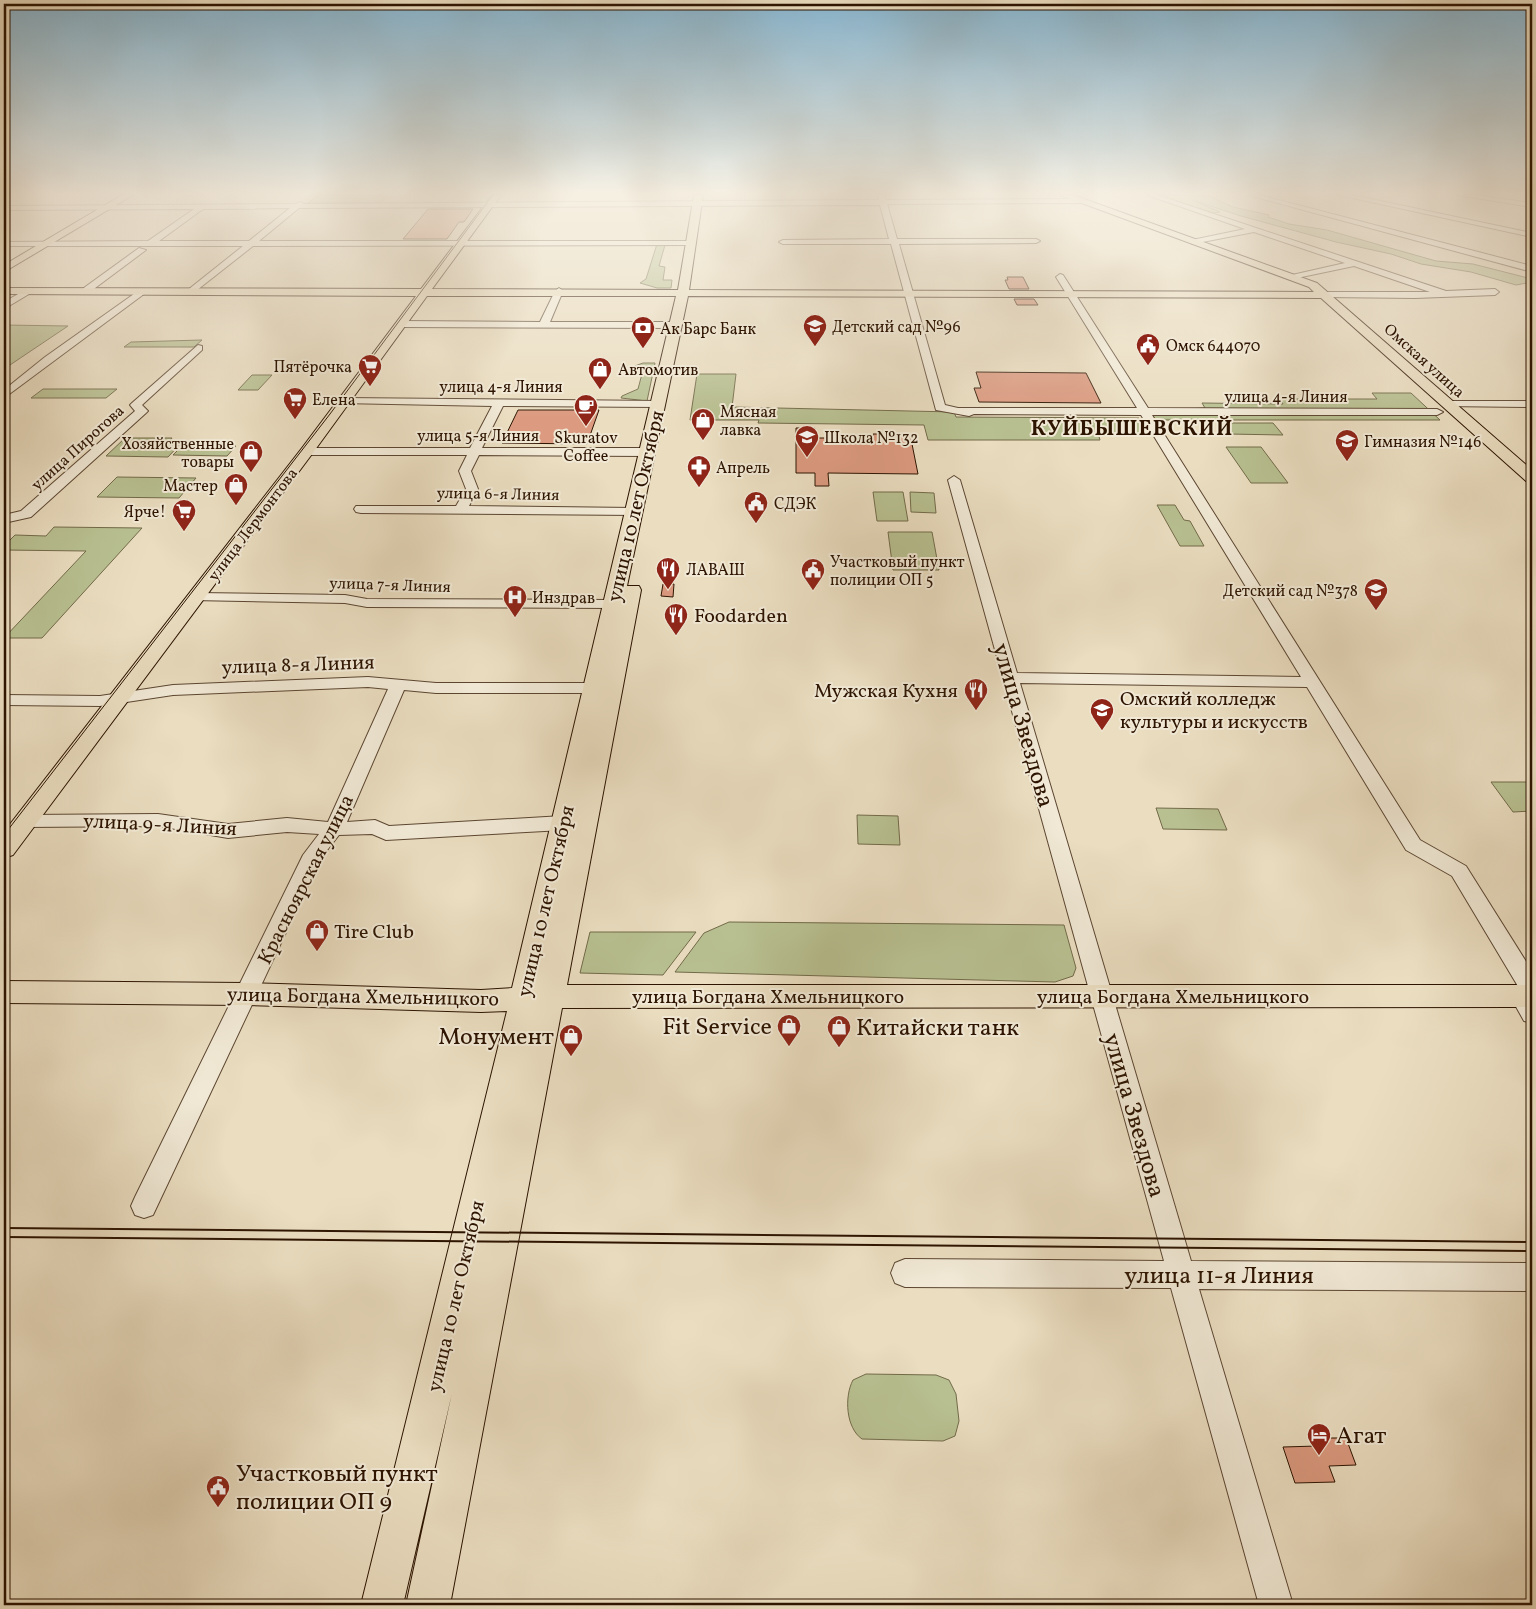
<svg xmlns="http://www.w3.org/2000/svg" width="1536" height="1609" viewBox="0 0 1536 1609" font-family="Vollkorn,serif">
	<rect width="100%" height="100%" fill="#eaddc0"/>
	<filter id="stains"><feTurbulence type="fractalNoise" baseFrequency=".004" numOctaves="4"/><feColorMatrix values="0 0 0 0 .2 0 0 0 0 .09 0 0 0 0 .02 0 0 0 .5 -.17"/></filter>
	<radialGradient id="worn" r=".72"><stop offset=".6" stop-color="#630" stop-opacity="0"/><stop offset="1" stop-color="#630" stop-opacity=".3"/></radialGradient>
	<!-- green -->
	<path fill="#b8c091" stroke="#726a49" d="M 319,195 L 389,195 L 380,203 L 308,203 Z
		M 1160,195 L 1209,196 L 1233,207 L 1269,215 L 1268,217 L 1289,224 L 1327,230 L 1436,261 L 1473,264 L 1532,279 L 1532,282 L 1516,285 L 1471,272 L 1421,264 L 1391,254 L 1336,242 L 1241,216 L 1195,201 L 1220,212 L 1212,213 Z
		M 657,244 L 665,245 L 659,266 L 665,267 L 663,280 L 672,280 L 671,288 L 657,288 L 640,283 L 646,279 Z
		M 4,325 L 68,326 L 4,369 Z
		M 202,340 L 194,347 L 124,347 L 131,342 Z
		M 643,363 L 655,363 L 647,401 L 621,398 L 622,396 L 638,389 L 643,370 L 632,367 Z
		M 697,374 L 736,374 L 732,407 L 954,412 L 956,417 L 1139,418 L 1146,430 L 1136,434 L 1098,433 L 1100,440 L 928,440 L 924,425 L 758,423 L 759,420 L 690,420 Z
		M 252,375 L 272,375 L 258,390 L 238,390 Z
		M 43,389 L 117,389 L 106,398 L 31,398 Z
		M 1372,393 L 1411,393 L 1440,420 L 1154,420 L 1148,411 L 1205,408 L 1202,403 L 1283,404 L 1280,399 L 1377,399 Z
		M 1219,423 L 1273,423 L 1283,435 L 1228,434 Z
		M 125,438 L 172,438 L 169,442 L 182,442 L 168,457 L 106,456 Z
		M 183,445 L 236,446 L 227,456 L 173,455 Z
		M 1226,447 L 1261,447 L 1288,483 L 1251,483 Z
		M 117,477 L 196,478 L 179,498 L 97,497 Z
		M 873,492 L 903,492 L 908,521 L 877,521 Z
		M 910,492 L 934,493 L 936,513 L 911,512 Z
		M 1157,505 L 1175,505 L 1184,520 L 1190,521 L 1204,546 L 1180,546 Z
		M 54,527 L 142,528 L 42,638 L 4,638 L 86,551 L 4,550 L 4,546 L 15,535 L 46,536 Z
		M 888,532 L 932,532 L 939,570 L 893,570 Z
		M 1491,782 L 1532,782 L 1532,811 L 1513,812 Z
		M 1156,808 L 1218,809 L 1227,830 L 1163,829 Z
		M 857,815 L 898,816 L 900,845 L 858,844 Z
		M 729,922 L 1064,925 L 1076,968 L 1073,976 L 1055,982 L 675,972 L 704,933 Z
		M 590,932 L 696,932 L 663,975 L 580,973 Z
		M 866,1374 L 936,1375 L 949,1380 L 956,1394 L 959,1421 L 955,1436 L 943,1441 L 862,1439 C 846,1428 844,1397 853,1380 Z"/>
	<!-- building -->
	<path fill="#dc9a80" stroke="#2d1401" d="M 428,209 L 473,209 L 464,222 L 459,222 L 447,239 L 403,239 Z
		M 1007,277 L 1023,277 L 1029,289 L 1009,289 L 1005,280 L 1008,280 Z
		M 1014,299 L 1034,299 L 1038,305 L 1017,305 Z
		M 976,372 L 1086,373 L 1101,403 L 979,402 L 974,388 L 981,388 Z
		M 518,410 L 599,410 L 587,444 L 502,443 Z
		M 796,428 L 815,428 L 816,438 L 873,438 L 873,434 L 910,434 L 918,474 L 828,473 L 829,486 L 815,486 L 815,473 L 796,473 Z
		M 663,584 L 674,584 L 673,597 L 661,596 Z
		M 1315,1438 L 1346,1438 L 1356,1465 L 1329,1466 L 1335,1482 L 1295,1483 L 1283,1447 L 1317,1446 Z"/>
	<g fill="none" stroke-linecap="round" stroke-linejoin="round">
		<!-- minor casing -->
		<g stroke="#5c4631" stroke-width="2">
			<path id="minor" d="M 878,195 L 884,195 L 886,200 L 1083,199 L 1087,201 L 1083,203 L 887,204 L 897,239 L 1036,239 L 1040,241 L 1036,243 L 899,244 L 945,405 L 958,408 L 1137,408 L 1056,277 L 1060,274 L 1063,275 L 1148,408 L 1437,409 L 1443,412 L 1437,415 L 1152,415 L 1420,840 L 1466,866 L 1532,971 L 1532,1023 L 1524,1021 L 1510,996 L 1513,990 L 1519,988 L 1452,876 L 1406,850 L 1307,687 L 1020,683 L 1191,1261 L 1532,1263 L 1532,1291 L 1199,1289 L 1293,1605 L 1259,1605 L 1171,1288 L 905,1287 L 895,1283 L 891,1273 L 895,1263 L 905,1259 L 1164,1261 L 948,480 L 954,476 L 960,480 L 1017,673 L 1301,677 L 1141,415 L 974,414 L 969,416 L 936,410 L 891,244 L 783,244 L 779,242 L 783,240 L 889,239 L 880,205 L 299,208 L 259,241 L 692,241 L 696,243 L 692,245 L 253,246 L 192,294 L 189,293 L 189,289 L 243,246 L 4,246 L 4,242 L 148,241 L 194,209 L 4,210 L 4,206 L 296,204 L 300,202 L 304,204 L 879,200 ZM 290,208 L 249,241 L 159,241 L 203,209 Z
				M 1147,195 L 1157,195 L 1446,291 L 1495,289 L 1499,292 L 1495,295 L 1415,298 L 1324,297 L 1322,295 L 1327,292 L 1430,292 L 1354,266 L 1292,279 L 1292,275 L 1345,263 L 1254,232 L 1192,244 L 1192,240 L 1245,229 Z
				M 1248,195 L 1259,195 L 1532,266 L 1532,272 Z
				M 1339,195 L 1352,195 L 1532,233 L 1532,237 Z
				M 1457,195 L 1474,195 L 1532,203 L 1532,207 Z
				M 139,248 L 146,250 L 87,294 L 81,294 L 81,290 Z
				M 559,288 L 563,291 L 550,322 L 677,322 L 682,325 L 677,328 L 401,327 L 396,324 L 401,321 L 540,322 L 555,291 Z
				M 27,289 L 34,291 L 4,309 L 4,302 Z
				M 141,289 L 148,291 L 4,398 L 4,390 L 45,357 Z
				M 198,345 L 202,346 L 202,350 L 142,405 L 148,411 L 146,413 L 31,517 L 4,523 L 4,515 L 21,511 L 135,411 L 130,405 L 132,403 Z
				M 344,398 L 659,401 L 665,404 L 659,407 L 503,406 L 482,448 L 648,448 L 654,452 L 648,456 L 479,455 L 471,471 L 478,489 L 469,506 L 634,508 L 641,512 L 639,515 L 361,513 L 356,512 L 354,509 L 356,506 L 456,506 L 466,489 L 459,471 L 467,455 L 307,455 L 301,451 L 303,448 L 470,448 L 492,406 L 340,403 L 340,399 Z
				M 1447,401 L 1532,401 L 1532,407 L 1443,406 L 1443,402 Z
				M 197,593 L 345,595 L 367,599 L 613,600 L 620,604 L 613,608 L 367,607 L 345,603 L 192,600 L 190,597 L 192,594 Z
				M 368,677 L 436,683 L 593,683 L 599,684 L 601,688 L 599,692 L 593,693 L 436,693 L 404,690 L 347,822 L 375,820 L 389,826 L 563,816 L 570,818 L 573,823 L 570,828 L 563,830 L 386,840 L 372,834 L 339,835 L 321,858 L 153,1215 L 144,1218 L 135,1215 L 131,1206 L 135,1197 L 303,855 L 319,834 L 287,832 L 228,838 L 158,826 L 25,827 L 18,826 L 15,821 L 18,816 L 25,815 L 158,814 L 228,824 L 287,818 L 328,822 L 388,689 L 368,687 L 173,695 L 100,706 L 4,705 L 4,695 L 100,696 L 173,685 Z"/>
		</g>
		<!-- major casing -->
		<g stroke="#2d1401" stroke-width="2">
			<path id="major" d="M 122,195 L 133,195 L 4,272 L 4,265 Z
				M 492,195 L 501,195 L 432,289 L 678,290 L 694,195 L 703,195 L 689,290 L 1314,292 L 1309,287 L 1060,195 L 1073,195 L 1317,283 L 1532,470 L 1532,483 L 1526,481 L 1321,298 L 688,296 L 627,586 L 639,586 L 641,590 L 567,985 L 1532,985 L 1532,1007 L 562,1008 L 450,1605 L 406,1605 L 452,1393 L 403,1605 L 361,1605 L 507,1011 L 481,1012 L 246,1005 L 4,1003 L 4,981 L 246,983 L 481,990 L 512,988 L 676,296 L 427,296 L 312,454 L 13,855 L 4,858 L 4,832 L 302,448 L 416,296 L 4,294 L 4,288 L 421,289 Z"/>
		</g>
		<!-- minor -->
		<use href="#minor" fill="#f1e9d6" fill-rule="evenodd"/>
		<!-- major -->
		<use href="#major" fill="#eaddc0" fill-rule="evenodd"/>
		<!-- tram-far1 -->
		<path stroke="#2d1401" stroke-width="1" d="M 4,835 L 330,414 L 493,195"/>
		<!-- tram -->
		<path stroke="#2d1401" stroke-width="2" d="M 4,1228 L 1532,1242
			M 4,1237 L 1532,1251"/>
	</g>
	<!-- sky -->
	<linearGradient id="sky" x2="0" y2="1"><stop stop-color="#88b7d2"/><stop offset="0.46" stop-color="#f6f0e3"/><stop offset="1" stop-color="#f6f0e3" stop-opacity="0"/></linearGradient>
	<rect width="1536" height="420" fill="url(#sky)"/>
	<!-- icons -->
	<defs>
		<g id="school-pin" transform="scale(1.25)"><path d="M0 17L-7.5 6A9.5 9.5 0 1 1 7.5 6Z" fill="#8f2418" stroke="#f1e9d6"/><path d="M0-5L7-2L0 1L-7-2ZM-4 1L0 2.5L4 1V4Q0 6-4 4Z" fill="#fff"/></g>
		<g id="bank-pin" transform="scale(1.25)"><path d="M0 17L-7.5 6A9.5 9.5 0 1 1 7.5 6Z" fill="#8f2418" stroke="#f1e9d6"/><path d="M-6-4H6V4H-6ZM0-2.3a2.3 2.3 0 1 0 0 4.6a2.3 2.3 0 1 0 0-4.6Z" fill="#fff"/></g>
		<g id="civic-pin" transform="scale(1.25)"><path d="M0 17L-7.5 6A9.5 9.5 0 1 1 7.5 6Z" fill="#8f2418" stroke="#f1e9d6"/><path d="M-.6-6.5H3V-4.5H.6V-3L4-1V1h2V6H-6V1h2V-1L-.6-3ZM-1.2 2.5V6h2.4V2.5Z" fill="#fff"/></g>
		<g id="supermarket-pin" transform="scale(1.25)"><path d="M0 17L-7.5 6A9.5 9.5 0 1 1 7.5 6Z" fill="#8f2418" stroke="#f1e9d6"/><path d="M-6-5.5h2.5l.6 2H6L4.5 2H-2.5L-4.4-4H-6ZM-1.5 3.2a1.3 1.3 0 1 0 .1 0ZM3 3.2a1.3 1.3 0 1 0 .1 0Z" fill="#fff"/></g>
		<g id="shop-pin" transform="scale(1.25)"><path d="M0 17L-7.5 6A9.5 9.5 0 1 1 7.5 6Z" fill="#8f2418" stroke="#f1e9d6"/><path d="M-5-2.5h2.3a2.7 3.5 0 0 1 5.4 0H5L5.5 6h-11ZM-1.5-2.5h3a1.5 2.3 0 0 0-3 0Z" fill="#fff"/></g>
		<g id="cafe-pin" transform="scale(1.25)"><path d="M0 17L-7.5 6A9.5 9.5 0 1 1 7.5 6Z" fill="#8f2418" stroke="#f1e9d6"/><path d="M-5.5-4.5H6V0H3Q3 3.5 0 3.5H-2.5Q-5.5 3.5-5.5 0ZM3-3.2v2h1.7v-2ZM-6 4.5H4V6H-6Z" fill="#fff"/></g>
		<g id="pharmacy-pin" transform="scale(1.25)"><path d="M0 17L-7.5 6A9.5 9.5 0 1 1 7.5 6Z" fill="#8f2418" stroke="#f1e9d6"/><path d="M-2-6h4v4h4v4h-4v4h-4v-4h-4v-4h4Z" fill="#fff"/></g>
		<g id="restaurant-pin" transform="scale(1.25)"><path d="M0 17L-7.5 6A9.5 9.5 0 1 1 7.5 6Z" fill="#8f2418" stroke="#f1e9d6"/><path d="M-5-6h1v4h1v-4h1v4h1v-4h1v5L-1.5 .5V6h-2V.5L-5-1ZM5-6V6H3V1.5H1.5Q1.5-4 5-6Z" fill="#fff"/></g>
		<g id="hospital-pin" transform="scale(1.25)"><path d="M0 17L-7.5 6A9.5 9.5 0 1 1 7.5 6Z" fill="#8f2418" stroke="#f1e9d6"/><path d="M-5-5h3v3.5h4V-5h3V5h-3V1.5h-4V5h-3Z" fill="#fff"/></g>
		<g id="university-pin" transform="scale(1.25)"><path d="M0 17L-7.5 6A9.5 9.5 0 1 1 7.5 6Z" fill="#8f2418" stroke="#f1e9d6"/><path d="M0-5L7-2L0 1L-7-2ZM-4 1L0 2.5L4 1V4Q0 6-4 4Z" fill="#fff"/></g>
		<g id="hotel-pin" transform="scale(1.25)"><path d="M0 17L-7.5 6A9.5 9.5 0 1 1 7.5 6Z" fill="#8f2418" stroke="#f1e9d6"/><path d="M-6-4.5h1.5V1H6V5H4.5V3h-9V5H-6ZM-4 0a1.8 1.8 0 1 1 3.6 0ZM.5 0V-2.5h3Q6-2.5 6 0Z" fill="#fff"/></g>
	</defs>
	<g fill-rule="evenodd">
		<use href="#school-pin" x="815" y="326"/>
		<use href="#bank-pin" x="643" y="328"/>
		<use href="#civic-pin" x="1148" y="345"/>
		<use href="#supermarket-pin" x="370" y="366"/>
		<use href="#shop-pin" x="600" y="369"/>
		<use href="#supermarket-pin" x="295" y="399"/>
		<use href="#cafe-pin" x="586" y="406"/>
		<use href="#shop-pin" x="703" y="420"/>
		<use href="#school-pin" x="807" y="437"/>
		<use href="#school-pin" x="1347" y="441"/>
		<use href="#shop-pin" x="251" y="452"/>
		<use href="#pharmacy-pin" x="699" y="467"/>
		<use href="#shop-pin" x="236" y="485"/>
		<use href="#civic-pin" x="756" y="503"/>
		<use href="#supermarket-pin" x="184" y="511"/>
		<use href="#restaurant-pin" x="668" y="569"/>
		<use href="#civic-pin" x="813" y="570"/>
		<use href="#school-pin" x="1376" y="590"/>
		<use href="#hospital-pin" x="515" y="597"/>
		<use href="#restaurant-pin" x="676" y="615"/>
		<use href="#restaurant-pin" x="976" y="690"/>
		<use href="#university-pin" x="1102" y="710"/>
		<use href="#shop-pin" x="317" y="931"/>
		<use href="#shop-pin" x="789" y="1026"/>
		<use href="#shop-pin" x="839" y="1027"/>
		<use href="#shop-pin" x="571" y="1036"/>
		<use href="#hotel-pin" x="1319" y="1435"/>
		<use href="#civic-pin" x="218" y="1487"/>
	</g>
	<g text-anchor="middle" stroke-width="4" stroke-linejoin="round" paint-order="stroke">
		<!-- far-poi labels -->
		<g font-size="16" fill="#2d1401" stroke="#f1e9d6" text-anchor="start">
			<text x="832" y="332">Детский сад №96</text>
			<text x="660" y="334">Ак Барс Банк</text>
			<text x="1166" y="351">Омск 644070</text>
			<text x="352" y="372" text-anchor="end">Пятёрочка</text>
			<text x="618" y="375">Автомотив</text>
			<text x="312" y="405">Елена</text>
			<text x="720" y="417">Мясная<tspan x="720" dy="18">лавка</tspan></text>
			<text x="586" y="443" text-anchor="middle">Skuratov<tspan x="586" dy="18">Coffee</tspan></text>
			<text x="824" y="443">Школа №132</text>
			<text x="1364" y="447">Гимназия №146</text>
			<text x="234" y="449" text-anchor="end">Хозяйственные<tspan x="234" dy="18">товары</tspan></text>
			<text x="716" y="473">Апрель</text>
			<text x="218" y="491" text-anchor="end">Мастер</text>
			<text x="774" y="509">СДЭК</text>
			<text x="166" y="517" text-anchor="end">Ярче!</text>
			<text x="830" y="567">Участковый пункт<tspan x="830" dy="18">полиции ОП 5</tspan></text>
			<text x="686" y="575">ЛАВАШ</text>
			<text x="1358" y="596" text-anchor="end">Детский сад №378</text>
			<text x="532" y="603">Инздрав</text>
		</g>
		<!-- far-street labels -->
		<g font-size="16" fill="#2d1401" stroke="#f1e9d6">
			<text transform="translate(1425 360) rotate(42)" y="6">Омская улица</text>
			<text x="501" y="392">улица 4-я Линия</text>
			<text x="1286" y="402">улица 4-я Линия</text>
			<text x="478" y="441">улица 5-я Линия</text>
			<text transform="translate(77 447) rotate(-42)" y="6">улица Пирогова</text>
			<text transform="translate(498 493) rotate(1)" y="6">улица 6-я Линия</text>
			<text transform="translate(252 524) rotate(-53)" y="6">улица Лермонтова</text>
			<text transform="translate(390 584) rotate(2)" y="6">улица 7-я Линия</text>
		</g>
		<!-- street labels -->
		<g font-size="20" fill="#2d1401" stroke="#f1e9d6">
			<text transform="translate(635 506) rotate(-77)" y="7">улица 10 лет Октября</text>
			<text transform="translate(298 664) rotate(-2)" y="7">улица 8-я Линия</text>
			<text transform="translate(160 824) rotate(3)" y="7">улица 9-я Линия</text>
			<text transform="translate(305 879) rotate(-63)" y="7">Красноярская улица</text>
			<text transform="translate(545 901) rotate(-77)" y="7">улица 10 лет Октября</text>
			<text transform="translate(363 996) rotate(1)" y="7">улица Богдана Хмельницкого</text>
			<text x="768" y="1003">улица Богдана Хмельницкого</text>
			<text x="1173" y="1003">улица Богдана Хмельницкого</text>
			<text transform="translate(455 1296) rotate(-77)" y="7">улица 10 лет Октября</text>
		</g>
		<!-- poi labels -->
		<g font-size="20" fill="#2d1401" stroke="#f1e9d6" text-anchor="start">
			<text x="694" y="622">Foodarden</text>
			<text x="958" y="697" text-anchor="end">Мужская Кухня</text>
			<text x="1120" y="705">Омский колледж<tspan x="1120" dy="23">культуры и искусств</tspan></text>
			<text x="334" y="938">Tire Club</text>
		</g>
		<!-- far-district labels -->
		<g font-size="21" font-weight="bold" letter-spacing="1" fill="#2d1401" stroke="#f1e9d6">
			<text x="1132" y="435">КУЙБЫШЕВСКИЙ</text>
		</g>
		<!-- near-street labels -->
		<g font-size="24" fill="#2d1401" stroke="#f1e9d6">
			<text transform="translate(1024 725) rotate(74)" y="8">улица Звездова</text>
			<text transform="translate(1135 1115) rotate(74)" y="8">улица Звездова</text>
			<text x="1219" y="1283">улица 11-я Линия</text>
		</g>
		<!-- near-poi labels -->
		<g font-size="24" fill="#2d1401" stroke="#f1e9d6" text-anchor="start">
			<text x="772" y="1034" text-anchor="end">Fit Service</text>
			<text x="856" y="1035">Китайски танк</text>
			<text x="554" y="1044" text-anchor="end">Монумент</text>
			<text x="1336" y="1443">Агат</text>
			<text x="236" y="1481">Участковый пункт<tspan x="236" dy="28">полиции ОП 9</tspan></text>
		</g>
	</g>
	<!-- margin -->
	<rect width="1536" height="1609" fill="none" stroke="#eaddc0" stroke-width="20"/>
	<rect x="5" y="5" width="1526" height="1599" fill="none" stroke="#2d1401" stroke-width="2.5"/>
	<rect x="10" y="10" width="1516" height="1589" fill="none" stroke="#2d1401"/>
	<rect width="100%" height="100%" filter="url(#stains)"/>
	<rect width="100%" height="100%" fill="url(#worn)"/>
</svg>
